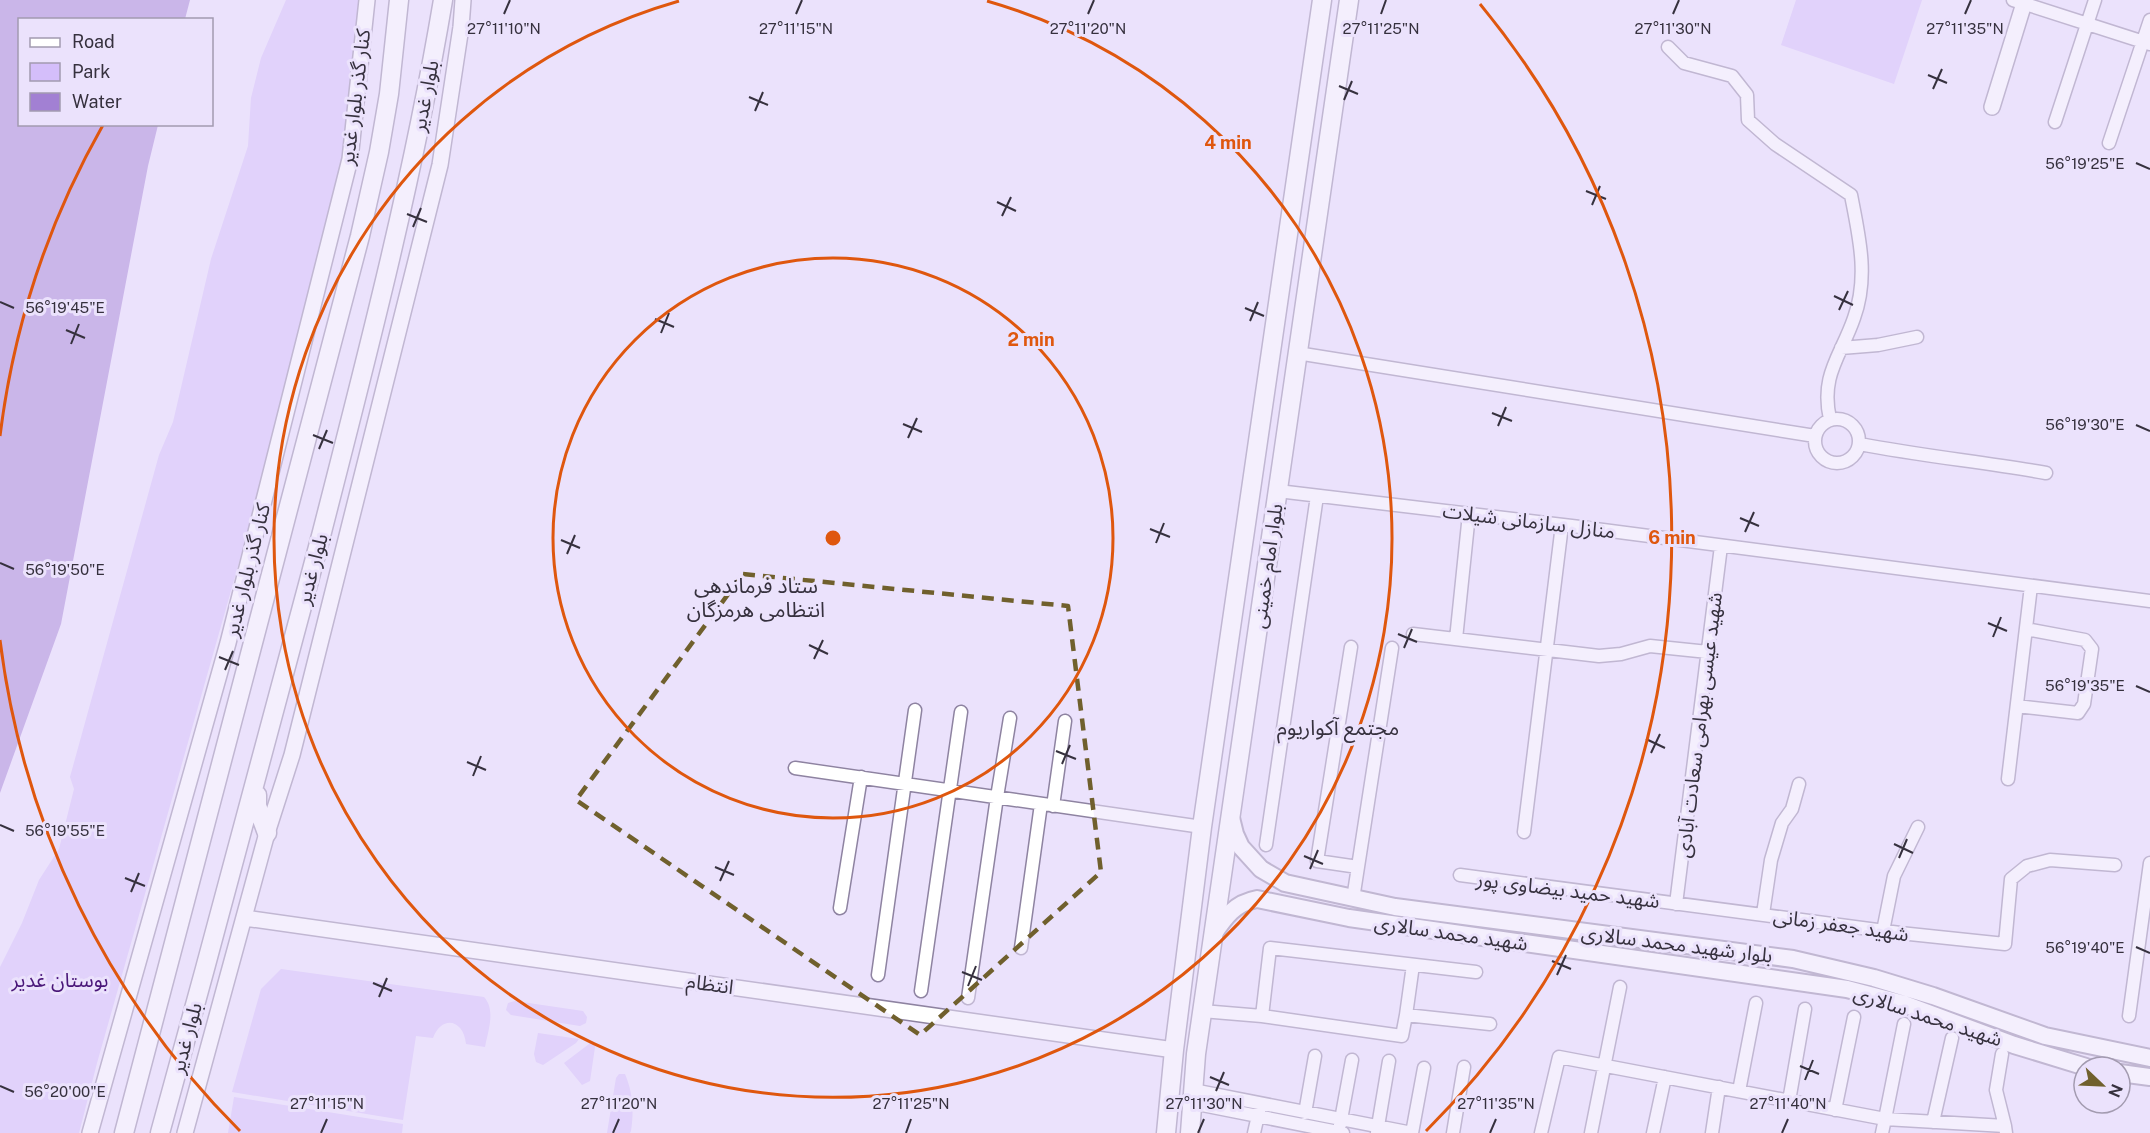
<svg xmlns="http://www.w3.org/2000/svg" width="2150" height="1133" viewBox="0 0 2150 1133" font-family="'Public Sans','Noto Sans Arabic',sans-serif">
	<rect width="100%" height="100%" fill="#ebe2fc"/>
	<!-- green -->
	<path fill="#d4befa" d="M 286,0 L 375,0 L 352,141 L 278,425 L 97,1063 L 79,1133 L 0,1133 L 0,967 L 22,923 L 39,880 L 59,849 L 74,789 L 70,777 L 159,455 L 173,422 L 211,259 L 248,146 L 251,98 L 261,58 Z
		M 1796,0 L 1922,0 L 1894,84 L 1781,45 Z
		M 281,969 L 484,997 C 496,1010 488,1031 485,1047 L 466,1044 C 464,1020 442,1014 433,1038 L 416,1036 L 403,1120 L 232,1092 L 261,989 Z
		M 515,1001 L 583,1011 L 587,1017 L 586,1023 L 580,1026 L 511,1015 L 506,1010 L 508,1003 Z
		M 538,1033 L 579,1039 L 576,1043 L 543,1065 L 536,1062 L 534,1054 Z
		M 593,1041 L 595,1047 L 590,1081 L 582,1085 L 564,1063 Z
		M 619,1074 L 625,1074 C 633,1093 634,1111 631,1131 L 630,1133 L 607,1133 L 616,1078 Z
		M 234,1097 L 403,1124 L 402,1133 L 228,1133 Z"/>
	<!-- water -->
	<path fill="#a280d3" d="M 0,0 L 190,0 L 185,19 L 20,20 L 20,124 L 158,125 L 148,166 L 61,624 L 0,793 Z"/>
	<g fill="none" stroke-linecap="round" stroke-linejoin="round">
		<!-- minor casing -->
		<g stroke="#8e83a1" stroke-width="15">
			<path id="minor" d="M 2013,0 L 2150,44
				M 1668,47 L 1684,63 L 1732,76 L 1747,95 L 1748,120 L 1775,144 L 1851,195 C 1859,236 1869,277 1854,318 C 1841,356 1820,375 1830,419
				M 2055,122 L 2095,0
				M 2109,143 L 2150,20
				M 1841,348 L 1878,345 L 1917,337
				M 1297,353 L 1815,436
				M1815 441a22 22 0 1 1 44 0a22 22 0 1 1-44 0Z
				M 1860,444 C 1921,456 1984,462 2046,473
				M 1278,491 L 1580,527 L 2150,601
				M 1413,634 L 1599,656 L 1621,654 L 1650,646 L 1708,652
				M 1456,639 L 1469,514
				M 1351,647 L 1317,861 L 1358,867
				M 2017,706 L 2078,713 L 2084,704 L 2092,649 L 2085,640 L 2026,629
				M 795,768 L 1202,827
				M 2008,779 L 2031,586
				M 1053,806 L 1065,721
				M 1524,832 L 1562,525
				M 1266,845 L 1317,496
				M 1460,875 L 1900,933 L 2005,944 L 2011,879 L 2027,866 L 2050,860 L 2115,865
				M 1353,899 L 1392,648
				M 1676,904 L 1721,546
				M 840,908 L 861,777
				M 1763,914 L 1771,860 L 1782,823 L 1792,809 L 1799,784
				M 1883,931 L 1894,876 L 1918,827
				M 1021,948 L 1041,804
				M 878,975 L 915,710
				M 921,991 L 961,712
				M 968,998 L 997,797 L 1010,718
				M 1202,1011 L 1262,1016 L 1402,1036 L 1406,1015 L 1490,1024
				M 1406,1015 L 1413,965
				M 1262,1016 L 1270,948 L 1476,972
				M 2129,1016 L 2150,863
				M 2002,1054 L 1996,1090 L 2005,1126
				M 1193,1090 L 1412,1133
				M 1739,1091 L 1756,1003
				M 1789,1101 L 1805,1009
				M 1192,1103 L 1343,1133
				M 1835,1110 L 1854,1017
				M 1305,1113 L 1315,1056
				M 1933,1122 L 1952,1038
				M 1340,1125 L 1352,1060
				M 1377,1132 L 1389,1061
				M 1254,1133 L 1259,1111
				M 1412,1133 L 1424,1068
				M 1453,1133 L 1464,1067
				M 1541,1133 L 1559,1057 L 1885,1119 L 1904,1024
				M 1591,1133 L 1620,987
				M 1653,1133 L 1665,1077
				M 1712,1133 L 1719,1087
				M 1882,1133 L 1885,1119 L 2005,1126 L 2006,1133"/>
		</g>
		<!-- tertiary casing -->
		<g stroke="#8e83a1" stroke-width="18">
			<path id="tertiary" d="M 1992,107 L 2025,0
				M 245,918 L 1174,1050
				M 90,1133 L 228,643 L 350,159 L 367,0
				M 185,1133 L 267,833 L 292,755 L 440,165 L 461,27 L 463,0"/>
		</g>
		<!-- secondary casing -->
		<g stroke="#8e83a1" stroke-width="20">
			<path id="secondary" d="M 1231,818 L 1235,834 L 1241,847 L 1261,869 L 1285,883 L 1395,907 L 1793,959 L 1874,978 L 1933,996 L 2045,1036 L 2150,1058
				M 1213,935 C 1225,917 1235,903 1257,899 L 1349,918 L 1847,989 L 1904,1004 L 2014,1045 L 2086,1067
				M 2120,1073 L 2150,1077"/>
		</g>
		<!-- primary casing -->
		<g stroke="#8e83a1" stroke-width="21">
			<path id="primary" d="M 257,795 L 257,806 L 267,833
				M 124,1133 L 360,236 L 379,152 L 389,94 L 399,0
				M 160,1133 C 215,933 269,733 322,532 C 367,356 413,179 443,0
				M 1166,1133 L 1174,1050 L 1202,827 L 1322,0
				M 1190,1133 L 1196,1054 L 1349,0"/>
		</g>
		<!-- minor -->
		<use href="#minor" stroke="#fff" stroke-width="12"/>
		<!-- tertiary -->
		<use href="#tertiary" stroke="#fff" stroke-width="15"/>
		<!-- secondary -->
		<use href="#secondary" stroke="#fff" stroke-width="16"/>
		<!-- primary -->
		<use href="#primary" stroke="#fff" stroke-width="18"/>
	</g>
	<!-- marked area -->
	<path d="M0 0H2150V1133H0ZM 743,574 L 1068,606 L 1101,872 L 920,1035 L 576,800 Z" fill="#ebe2fc" fill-opacity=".55" fill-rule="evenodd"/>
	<path fill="none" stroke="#70602d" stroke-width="4.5" stroke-dasharray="12 8" stroke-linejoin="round" d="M 743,574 L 1068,606 L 1101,872 L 920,1035 L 576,800 Z"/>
	<!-- ticks -->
	<path fill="none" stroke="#36313e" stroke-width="2" d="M 504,14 L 510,0M 796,14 L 802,0M 1088,14 L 1094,0M 1381,14 L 1386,0M 1673,14 L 1679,0M 1965,14 L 1971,0M 1928,75 L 1947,83M 1339,86 L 1358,94M 1933,89 L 1942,69M 749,97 L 768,105M 1344,100 L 1352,81M 755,111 L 763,92M 2136,163 L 2150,169M 1586,191 L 1606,199M 997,202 L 1016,211M 1592,205 L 1600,186M 407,214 L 427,222M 1002,216 L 1011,197M 413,227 L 421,208M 1834,296 L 1853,305M 0,302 L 14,308M 1245,308 L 1264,316M 1839,310 L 1848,291M 655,319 L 674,327M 1250,321 L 1258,302M 66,330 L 85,338M 661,333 L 669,313M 71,344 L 79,324M 1492,413 L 1512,421M 903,424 L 922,432M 2136,425 L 2150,431M 1498,426 L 1506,407M 313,435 L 333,443M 908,438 L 917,418M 319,449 L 327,430M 1740,518 L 1759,526M 1150,529 L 1170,537M 1745,532 L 1754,512M 561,540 L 580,548M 1156,543 L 1164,523M 567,554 L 575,535M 0,563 L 14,569M 1988,623 L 2007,631M 1398,634 L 1417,642M 1993,637 L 2001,617M 809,645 L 828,654M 1404,648 L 1412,629M 219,657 L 239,665M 814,659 L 823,640M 225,670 L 233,651M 2136,686 L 2150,692M 1646,739 L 1665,748M 1056,751 L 1076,759M 1651,753 L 1660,734M 467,762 L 486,770M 1062,764 L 1070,745M 473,776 L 481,756M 0,825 L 14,831M 1894,844 L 1913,853M 1304,856 L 1323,864M 1899,858 L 1907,839M 715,867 L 734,875M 1310,869 L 1318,850M 125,878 L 145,886M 720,881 L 729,861M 131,892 L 139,873M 2136,947 L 2150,953M 1552,961 L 1571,969M 962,972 L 982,980M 1557,975 L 1566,955M 373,983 L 392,991M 968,986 L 976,966M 379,997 L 387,978M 1800,1066 L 1819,1074M 1210,1077 L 1229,1085M 1805,1080 L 1813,1060M 0,1086 L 14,1092M 1216,1091 L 1224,1072M 321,1133 L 327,1119M 613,1133 L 619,1119M 906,1133 L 911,1119M 1198,1133 L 1204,1119M 1490,1133 L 1496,1119M 1782,1133 L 1788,1119"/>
	<!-- distance rings -->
	<g fill="none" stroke="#df570e" stroke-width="3">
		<circle cx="833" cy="538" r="280"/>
		<path d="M987 1A559 559 0 1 1 679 1"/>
		<path d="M240 1131A839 839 0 0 1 0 640M0 436A839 839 0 0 1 103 125M1480 4A839 839 0 0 1 1426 1131"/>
	</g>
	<g text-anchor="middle" stroke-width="6" stroke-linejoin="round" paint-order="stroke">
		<!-- street labels -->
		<g font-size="20" fill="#36313e" stroke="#ebe2fc">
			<text transform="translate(425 96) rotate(-79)" y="7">بلوار غدیر</text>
			<text transform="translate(355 97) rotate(-83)" y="7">کنار گذر بلوار غدیر</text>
			<text transform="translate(1529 521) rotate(7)" y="7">منازل سازمانی شیلات</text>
			<text transform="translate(1267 566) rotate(-82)" y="7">بلوار امام خمینی</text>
			<text transform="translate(312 569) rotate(-75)" y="7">بلوار غدیر</text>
			<text transform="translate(247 570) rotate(-76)" y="7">کنار گذر بلوار غدیر</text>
			<text transform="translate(1699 725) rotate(-83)" y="7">شهید عیسی بهرامی سعادت آبادی</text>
			<text transform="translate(1568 890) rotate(7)" y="7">شهید حمید بیضاوی پور</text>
			<text transform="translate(1841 925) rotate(8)" y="7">شهید جعفر زمانی</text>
			<text transform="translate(1451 933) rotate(8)" y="7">شهید محمد سالاری</text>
			<text transform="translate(1677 944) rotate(7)" y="7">بلوار شهید محمد سالاری</text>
			<text transform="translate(710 984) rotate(8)" y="7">انتظام</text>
			<text transform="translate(1928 1016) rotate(18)" y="7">شهید محمد سالاری</text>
			<text transform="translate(186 1038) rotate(-75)" y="7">بلوار غدیر</text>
		</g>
		<!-- park labels -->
		<g font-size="20" fill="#491678" stroke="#ebe2fc">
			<text x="60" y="987">بوستان غدیر</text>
		</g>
		<!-- neighbourhood labels -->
		<g font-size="21" fill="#36313e" stroke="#ebe2fc">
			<text x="756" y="593">ستاد فرماندهی<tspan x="756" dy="24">انتظامی هرمزگان</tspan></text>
			<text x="1338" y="735">مجتمع آکواریوم</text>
		</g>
	</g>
	<g font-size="15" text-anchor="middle" fill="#36313e" stroke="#ebe2fc" stroke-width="6" stroke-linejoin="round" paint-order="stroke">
		<text x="504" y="34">27°11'10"N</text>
		<text x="796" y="34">27°11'15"N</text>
		<text x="1088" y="34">27°11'20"N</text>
		<text x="1381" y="34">27°11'25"N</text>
		<text x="1673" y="34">27°11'30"N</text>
		<text x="1965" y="34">27°11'35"N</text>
		<text x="2085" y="169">56°19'25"E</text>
		<text x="65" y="313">56°19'45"E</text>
		<text x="2085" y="430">56°19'30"E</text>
		<text x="65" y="575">56°19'50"E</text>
		<text x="2085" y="691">56°19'35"E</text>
		<text x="65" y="836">56°19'55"E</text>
		<text x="2085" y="953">56°19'40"E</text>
		<text x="65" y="1097">56°20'00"E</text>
		<text x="327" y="1109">27°11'15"N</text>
		<text x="619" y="1109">27°11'20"N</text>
		<text x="911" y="1109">27°11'25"N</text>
		<text x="1204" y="1109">27°11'30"N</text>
		<text x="1496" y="1109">27°11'35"N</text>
		<text x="1788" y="1109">27°11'40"N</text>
	</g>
	<circle cx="833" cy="538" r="9" fill="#df570e" stroke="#ebe2fc" stroke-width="3"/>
	<g font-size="18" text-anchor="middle" font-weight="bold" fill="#df570e" stroke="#ebe2fc" stroke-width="6" stroke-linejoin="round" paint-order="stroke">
		<text x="1228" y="149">4 min</text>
		<text x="1031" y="346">2 min</text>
		<text x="1672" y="544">6 min</text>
	</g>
	<!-- legend -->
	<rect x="18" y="18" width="195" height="108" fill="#ebe2fc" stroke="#a39bb0" stroke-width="1.5"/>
	<rect x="30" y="38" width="30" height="9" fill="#ffffff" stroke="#a39bb0" stroke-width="1.5"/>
	<text x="72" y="48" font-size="18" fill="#36313e">Road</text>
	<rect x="30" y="63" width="30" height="18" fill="#d4befa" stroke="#a39bb0" stroke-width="1.5"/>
	<text x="72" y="78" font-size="18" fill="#36313e">Park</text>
	<rect x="30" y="93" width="30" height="18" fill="#a280d3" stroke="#a39bb0" stroke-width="1.5"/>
	<text x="72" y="108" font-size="18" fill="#36313e">Water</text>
	<!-- north arrow -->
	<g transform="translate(2102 1085) rotate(113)"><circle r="28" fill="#ebe2fc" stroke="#a39bb0" stroke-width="1.5"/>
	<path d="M0-4.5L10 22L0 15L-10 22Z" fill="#70602d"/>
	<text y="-9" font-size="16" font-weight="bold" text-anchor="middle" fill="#36313e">N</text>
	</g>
</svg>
